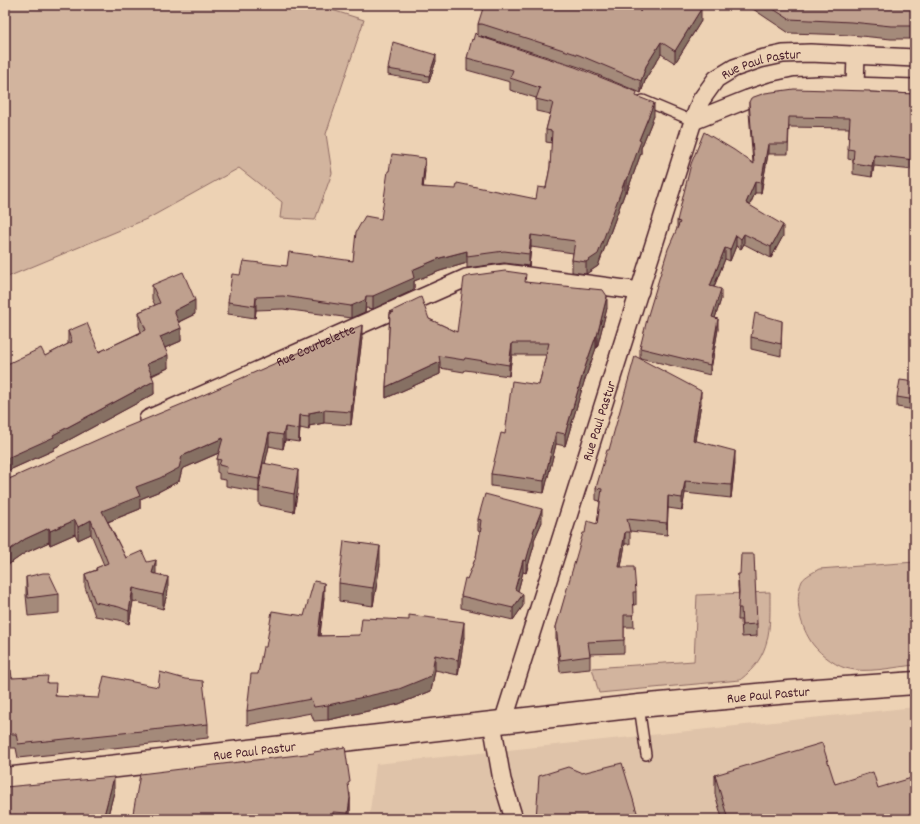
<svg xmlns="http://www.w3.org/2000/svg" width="920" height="824" viewBox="0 0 920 824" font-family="Dekko,sans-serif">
	<rect width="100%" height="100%" fill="#edd2b4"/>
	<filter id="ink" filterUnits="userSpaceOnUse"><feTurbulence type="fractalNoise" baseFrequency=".025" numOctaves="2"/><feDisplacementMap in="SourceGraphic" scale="8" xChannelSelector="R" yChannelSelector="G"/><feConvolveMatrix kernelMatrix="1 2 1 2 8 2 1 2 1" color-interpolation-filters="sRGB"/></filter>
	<g filter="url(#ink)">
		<!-- built -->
		<path fill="#dfc3a9" d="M 915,707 L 915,819 L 369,819 L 376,764 Z"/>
		<!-- green -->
		<path fill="#d2b49e" stroke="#8e6a64" d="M 5,5 L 316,5 L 364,20 L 326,134 L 332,173 L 315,220 L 280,218 L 282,202 L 239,168 L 149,218 L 5,278 Z
			M 915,562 L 915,665 C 894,667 866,674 845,668 C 834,665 815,650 810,640 C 800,624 794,599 802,581 C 805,576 814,572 819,569 Z
			M 770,592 C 770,629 772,655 740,680 L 599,693 L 592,668 L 694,661 L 697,595 Z"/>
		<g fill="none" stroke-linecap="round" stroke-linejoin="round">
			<!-- service casing -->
			<g stroke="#4a1f2b" stroke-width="12">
				<path id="service" d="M 643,100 L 693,121
					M 639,706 L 646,755"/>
			</g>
			<!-- minor casing -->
			<g stroke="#4a1f2b" stroke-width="20">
				<g id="minor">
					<path d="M 855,86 L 856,55"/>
					<path d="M 693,121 L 748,99 L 772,91 L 795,86 L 820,85 L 915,88"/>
					<path id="s1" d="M 148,419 L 466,278 L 505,273 L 640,291"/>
					<path id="s2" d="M 503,722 L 693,121 L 701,100 L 716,79 L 734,68 L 760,59 L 783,54 L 810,53 L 915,58"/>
					<path d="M 492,723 L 502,780 L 514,819"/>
				</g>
			</g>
			<!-- secondary casing -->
			<g stroke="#4a1f2b" stroke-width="25">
				<g id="secondary">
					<path id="s3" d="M 5,779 L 639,706 L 789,692 L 915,683"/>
				</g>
			</g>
			<!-- service -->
			<use href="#service" stroke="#edd2b4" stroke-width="9"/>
			<!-- minor -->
			<use href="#minor" stroke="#edd2b4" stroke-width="17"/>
			<!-- secondary -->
			<use href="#secondary" stroke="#edd2b4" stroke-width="22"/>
		</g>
		<!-- wall -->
		<path fill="#a48a7a" stroke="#4a1f2b" d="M 747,5 L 915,5 L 915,39 L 891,39 L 851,35 L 789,33 Z
			M 640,12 L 701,21 L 675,63 L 661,54 L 646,78 L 641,93 L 579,67 L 481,36 L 637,97 L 654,116 L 641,148 L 641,153 L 627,192 L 625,192 L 598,266 L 586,274 L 572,272 L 572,260 L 573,253 L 531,247 L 529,266 L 504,263 L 467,268 L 467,263 L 440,271 L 414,281 L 414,290 L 373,309 L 366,308 L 365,312 L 351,318 L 283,309 L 256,310 L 255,318 L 228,314 L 228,302 L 240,275 L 287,266 L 353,261 L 381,219 L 425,170 L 423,187 L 536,199 L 546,188 L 550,167 L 552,143 L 546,142 L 546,130 L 550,114 L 536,111 L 536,98 L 510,90 L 510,82 L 467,70 L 467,58 L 473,40 L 478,35 L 478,24 Z
			M 436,61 L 429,82 L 388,75 L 388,69 Z
			M 870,92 L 915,94 L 915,177 L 914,177 L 914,170 L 874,166 L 872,177 L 853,174 L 853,160 L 848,159 L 849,128 L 789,127 L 788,154 L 768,154 L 761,193 L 755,193 L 750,205 L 783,236 L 771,258 L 744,244 L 741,249 L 736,246 L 730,261 L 725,259 L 714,287 L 721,299 L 715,318 L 718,329 L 710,375 L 640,358 L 640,348 L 677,230 L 677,221 L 753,163 L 749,112 L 749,102 Z
			M 526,282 L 607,308 L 597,348 L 596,348 L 584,382 L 565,446 L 556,444 L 544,493 L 491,486 L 491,474 L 505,434 L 539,385 L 546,355 L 512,355 L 509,376 L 465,370 L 464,372 L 440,368 L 440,374 L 386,398 L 386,387 L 390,312 L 429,319 L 457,332 Z
			M 152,285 L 195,314 L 179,322 L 181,341 L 165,348 L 168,368 L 152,376 L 154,394 L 54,448 L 54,450 L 5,472 L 5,365 L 45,356 L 68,344 L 68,331 L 99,352 L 141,332 L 139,326 L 139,312 L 155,305 L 152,299 Z
			M 782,321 L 781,356 L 751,349 L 751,337 Z
			M 362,338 L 351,425 L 324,423 L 309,426 L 309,430 L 300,428 L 299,442 L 285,440 L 283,449 L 269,446 L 265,463 L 298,488 L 294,512 L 259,505 L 259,491 L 259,492 L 226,486 L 226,480 L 219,479 L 219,473 L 217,472 L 217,459 L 219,453 L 182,469 L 179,481 L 160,491 L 140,499 L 140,509 L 108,522 L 126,558 L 147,562 L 168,590 L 163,609 L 133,601 L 129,624 L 119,620 L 95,616 L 85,587 L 85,574 L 96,570 L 96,568 L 104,565 L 91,534 L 78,540 L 75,534 L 50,545 L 49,542 L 25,553 L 5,567 L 5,479 L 9,479 Z
			M 915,382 L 915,410 L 897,407 L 897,397 Z
			M 701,403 L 695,441 L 735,463 L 731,498 L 685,493 L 682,510 L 668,508 L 667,535 L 630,531 L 630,544 L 625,544 L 621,567 L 636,592 L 636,605 L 633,605 L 634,627 L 624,627 L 624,653 L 590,654 L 590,669 L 560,672 L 556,639 L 556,627 L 585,533 L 597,524 L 600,501 L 596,500 L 596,488 L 609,450 Z
			M 478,519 L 542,522 L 534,540 L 534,545 L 526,573 L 523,572 L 518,591 L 523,606 L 513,620 L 461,608 L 461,596 L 476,557 L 480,536 L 480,532 L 478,531 Z
			M 380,564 L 373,606 L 339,601 L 339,583 Z
			M 738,574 L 757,624 L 757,636 L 742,637 L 741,620 L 738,620 L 739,599 L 738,586 Z
			M 26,577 L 59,594 L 59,613 L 28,616 L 26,595 Z
			M 324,597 L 320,636 L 464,637 L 458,675 L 435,670 L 431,691 L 399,704 L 328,720 L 314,721 L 311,713 L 247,725 L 247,711 L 266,647 L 304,616 Z
			M 5,661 L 8,671 L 12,678 L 48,683 L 56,696 L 208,724 L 208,738 L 18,758 L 16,748 L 5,748 Z
			M 715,775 L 835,784 L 878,788 L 915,819 L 722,818 L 715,794 Z
			M 5,787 L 114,792 L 107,819 L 5,819 Z
			M 350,793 L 350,813 L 349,819 L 132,819 Z"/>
		<!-- shaded-wall -->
		<path fill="#867063" stroke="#4a1f2b" d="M 701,9 L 701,21 L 675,63 L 675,51 Z
			M 661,42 L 661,54 L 646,78 L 641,93 L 641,81 L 646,66 Z
			M 436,55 L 436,61 L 429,82 L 429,76 Z
			M 654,103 L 654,116 L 641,148 L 641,153 L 627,192 L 627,180 L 639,140 Z
			M 768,144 L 768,154 L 761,193 L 761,183 Z
			M 874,155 L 874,166 L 872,177 L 872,166 Z
			M 425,158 L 425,170 L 422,199 L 422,187 Z
			M 625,180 L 625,192 L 598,266 L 586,274 L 586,262 Z
			M 755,182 L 755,193 L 746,213 L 746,203 Z
			M 783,225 L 783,236 L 771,258 L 771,247 Z
			M 744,234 L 744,244 L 741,249 L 741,239 Z
			M 531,235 L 531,247 L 529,266 L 529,254 Z
			M 736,235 L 736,246 L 730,261 L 730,250 Z
			M 725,248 L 725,259 L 710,296 L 710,286 Z
			M 467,251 L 467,263 L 440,271 L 414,281 L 414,290 L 373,309 L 373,296 L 412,270 L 440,258 Z
			M 721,289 L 721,299 L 712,328 L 712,317 Z
			M 366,296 L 365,312 L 351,318 L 351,306 Z
			M 607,296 L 607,308 L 597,348 L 597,336 Z
			M 256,297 L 256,310 L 255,318 L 255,306 Z
			M 195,300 L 195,314 L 174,324 L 174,311 Z
			M 718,319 L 718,329 L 710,375 L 710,365 Z
			M 362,325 L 362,338 L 351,425 L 351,412 Z
			M 181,328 L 181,341 L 160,350 L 160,337 Z
			M 596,336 L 596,348 L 584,382 L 565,446 L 565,434 L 584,370 Z
			M 512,343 L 512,355 L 509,376 L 509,365 Z
			M 168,355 L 168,368 L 147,377 L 147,364 Z
			M 440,362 L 440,374 L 386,398 L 386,387 Z
			M 154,381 L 154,394 L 54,448 L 54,450 L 5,472 L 5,459 L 53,435 Z
			M 701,391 L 701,403 L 693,452 L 693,440 Z
			M 324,410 L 324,423 L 309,426 L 309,430 L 309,413 Z
			M 300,415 L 300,428 L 299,442 L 299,429 Z
			M 285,427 L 285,440 L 283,449 L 283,435 Z
			M 556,432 L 556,444 L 544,493 L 544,481 Z
			M 269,433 L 269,446 L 260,487 L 259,487 L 259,492 L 259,479 Z
			M 223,438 L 223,451 L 182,469 L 179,481 L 160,491 L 140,499 L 140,509 L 102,524 L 102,511 L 136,487 L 182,456 Z
			M 735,451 L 735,463 L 731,498 L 731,485 Z
			M 298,470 L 298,488 L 294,512 L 294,494 Z
			M 685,481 L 685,493 L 682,510 L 682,498 Z
			M 668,496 L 668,508 L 667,535 L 667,523 Z
			M 542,509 L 542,522 L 534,540 L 534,545 L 526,573 L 526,561 L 533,532 Z
			M 75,520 L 75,534 L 50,545 L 50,531 Z
			M 91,520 L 91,534 L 78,540 L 78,527 Z
			M 49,528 L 49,542 L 25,553 L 5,567 L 5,553 L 25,539 Z
			M 625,532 L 625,544 L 619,579 L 619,567 Z
			M 380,546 L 380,564 L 373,606 L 373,588 Z
			M 156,560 L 156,573 L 152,586 L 152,573 Z
			M 523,560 L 523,572 L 515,602 L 515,589 Z
			M 168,577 L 168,590 L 163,609 L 163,595 Z
			M 324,583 L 324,597 L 318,651 L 318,636 Z
			M 133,588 L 133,601 L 129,624 L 129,611 Z
			M 523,594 L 523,606 L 513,620 L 513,608 Z
			M 464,622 L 464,637 L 458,675 L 458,660 Z
			M 435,655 L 435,670 L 431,691 L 399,704 L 328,720 L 328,705 Z
			M 114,777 L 114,792 L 107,819 L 103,819 Z
			M 350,798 L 350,813 L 349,819 L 348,819 L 348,813 Z"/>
		<!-- building -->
		<path fill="#bfa08e" stroke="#4a1f2b" d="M 484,5 L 640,5 L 640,12 L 642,5 L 695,5 L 701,9 L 675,51 L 661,42 L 646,66 L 641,81 L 579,55 L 482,24 L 478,24 Z
			M 767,5 L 915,5 L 915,26 L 891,26 L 851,22 L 789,19 Z
			M 475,33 L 478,36 L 575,67 L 637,92 L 636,96 L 654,103 L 639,140 L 641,141 L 627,180 L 625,180 L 598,254 L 586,262 L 572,260 L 575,241 L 531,235 L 529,254 L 504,251 L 467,256 L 467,251 L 440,258 L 412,270 L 414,278 L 373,296 L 366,296 L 365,300 L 351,306 L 283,296 L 256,297 L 255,306 L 228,302 L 232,274 L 240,275 L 243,261 L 287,266 L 289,252 L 353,261 L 356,232 L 365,216 L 381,219 L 388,171 L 389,171 L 392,154 L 425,158 L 422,187 L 456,189 L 457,183 L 536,199 L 538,187 L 546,188 L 550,167 L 552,131 L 546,130 L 553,103 L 536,99 L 540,88 L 510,78 L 513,70 L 467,58 L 472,39 L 473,40 Z
			M 393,42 L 436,55 L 429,76 L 388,69 Z
			M 794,89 L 870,91 L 870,92 L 915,94 L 915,167 L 914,167 L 914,160 L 874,155 L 872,166 L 853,163 L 854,150 L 848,149 L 850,118 L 789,117 L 788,144 L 768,144 L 761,183 L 755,182 L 746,203 L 783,225 L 771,247 L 744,234 L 741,239 L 736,235 L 730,250 L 725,248 L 710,286 L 721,289 L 712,317 L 718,319 L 710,365 L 640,348 L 648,315 L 668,249 L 680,222 L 677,221 L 691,164 L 704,132 L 734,150 L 754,164 L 749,102 L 751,98 L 765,93 Z
			M 505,271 L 526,274 L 525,282 L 603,290 L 607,296 L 597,336 L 596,336 L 584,370 L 565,434 L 556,432 L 544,481 L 491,474 L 501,433 L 505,434 L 512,381 L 539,385 L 549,343 L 512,343 L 509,365 L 465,358 L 464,360 L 439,356 L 440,362 L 386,387 L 390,314 L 394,312 L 390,312 L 421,297 L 429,319 L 457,332 L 464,278 L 469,276 Z
			M 183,272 L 195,300 L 174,311 L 181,328 L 160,337 L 168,355 L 147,364 L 154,381 L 53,435 L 54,437 L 5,459 L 5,365 L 41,348 L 45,356 L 72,342 L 68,331 L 87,323 L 99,352 L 146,330 L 139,312 L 160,303 L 152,285 Z
			M 755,313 L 782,321 L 781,344 L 751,337 Z
			M 362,325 L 351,412 L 324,410 L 309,413 L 309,416 L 300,415 L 299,429 L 285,427 L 283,435 L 269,433 L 259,479 L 226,473 L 227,467 L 219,465 L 221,460 L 217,459 L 223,438 L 182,456 L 179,468 L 160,478 L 136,487 L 140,496 L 102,511 L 126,558 L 142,551 L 147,562 L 156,560 L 152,573 L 168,577 L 163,595 L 133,588 L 129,611 L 119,607 L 95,602 L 85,574 L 97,570 L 96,568 L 108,563 L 91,520 L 78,527 L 75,520 L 50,531 L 49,528 L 25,539 L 5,553 L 5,479 L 9,479 L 117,431 L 192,400 Z
			M 635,356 L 701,391 L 693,440 L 735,451 L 731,485 L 685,481 L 682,498 L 668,496 L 667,523 L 627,519 L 630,532 L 625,532 L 619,567 L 634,567 L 636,592 L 633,592 L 634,615 L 624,615 L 624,640 L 588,642 L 590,656 L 560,660 L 556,627 L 583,533 L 585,533 L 587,521 L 597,524 L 602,489 L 596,488 L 607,450 L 609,450 Z
			M 900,380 L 915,382 L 915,400 L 897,397 Z
			M 263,463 L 298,470 L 294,494 L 259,487 Z
			M 485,494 L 542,509 L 533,532 L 534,533 L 526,561 L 523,560 L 515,589 L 523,594 L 513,608 L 461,596 L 465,578 L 467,579 L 476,557 L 481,528 L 480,528 L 481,520 L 478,519 Z
			M 344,541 L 380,546 L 373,588 L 339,583 Z
			M 741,554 L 754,554 L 757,624 L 742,625 L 741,608 L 738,608 L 739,592 L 738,574 L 740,574 Z
			M 43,573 L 49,573 L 59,594 L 28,598 L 26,577 Z
			M 314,581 L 324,583 L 318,636 L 360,635 L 362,618 L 409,620 L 409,615 L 464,622 L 458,660 L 435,655 L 431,676 L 399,689 L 328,705 L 314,707 L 311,699 L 247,711 L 251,674 L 258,674 L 263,647 L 266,647 L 272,611 L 304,616 Z
			M 5,661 L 7,661 L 8,671 L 11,670 L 12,678 L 48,676 L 47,683 L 56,683 L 55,696 L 99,698 L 104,676 L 158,687 L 160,672 L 185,679 L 203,681 L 208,724 L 18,744 L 16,734 L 5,734 Z
			M 822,743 L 835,784 L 873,772 L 878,788 L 915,777 L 915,819 L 718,819 L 727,816 L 715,775 Z
			M 345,747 L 350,782 L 348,783 L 350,798 L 348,813 L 333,812 L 333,819 L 132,819 L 140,774 L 314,753 L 314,752 Z
			M 622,763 L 639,819 L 536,819 L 539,776 L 568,767 L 582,773 Z
			M 114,777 L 103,819 L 51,819 L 14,815 L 14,819 L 5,819 L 5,787 Z"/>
	</g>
	<g text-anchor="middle" stroke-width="3.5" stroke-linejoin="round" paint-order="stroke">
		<!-- street labels -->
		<g font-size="14" fill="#4a1f2b" stroke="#edd2b4">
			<text dy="5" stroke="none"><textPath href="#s2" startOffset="727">Rue Paul Pastur</textPath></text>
			<text dy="5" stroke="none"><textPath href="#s1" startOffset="183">Rue Courbelette</textPath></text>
			<text dy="5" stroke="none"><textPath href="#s2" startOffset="316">Rue Paul Pastur</textPath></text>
			<text dy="5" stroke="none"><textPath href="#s3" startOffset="768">Rue Paul Pastur</textPath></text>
			<text dy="5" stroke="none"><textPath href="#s3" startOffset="251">Rue Paul Pastur</textPath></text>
		</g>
	</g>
	<!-- margin -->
	<rect width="920" height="824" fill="none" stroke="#edd2b4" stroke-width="20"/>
	<rect x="10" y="10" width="900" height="804" fill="none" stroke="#4a1f2b" stroke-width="1.5" filter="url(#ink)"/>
</svg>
